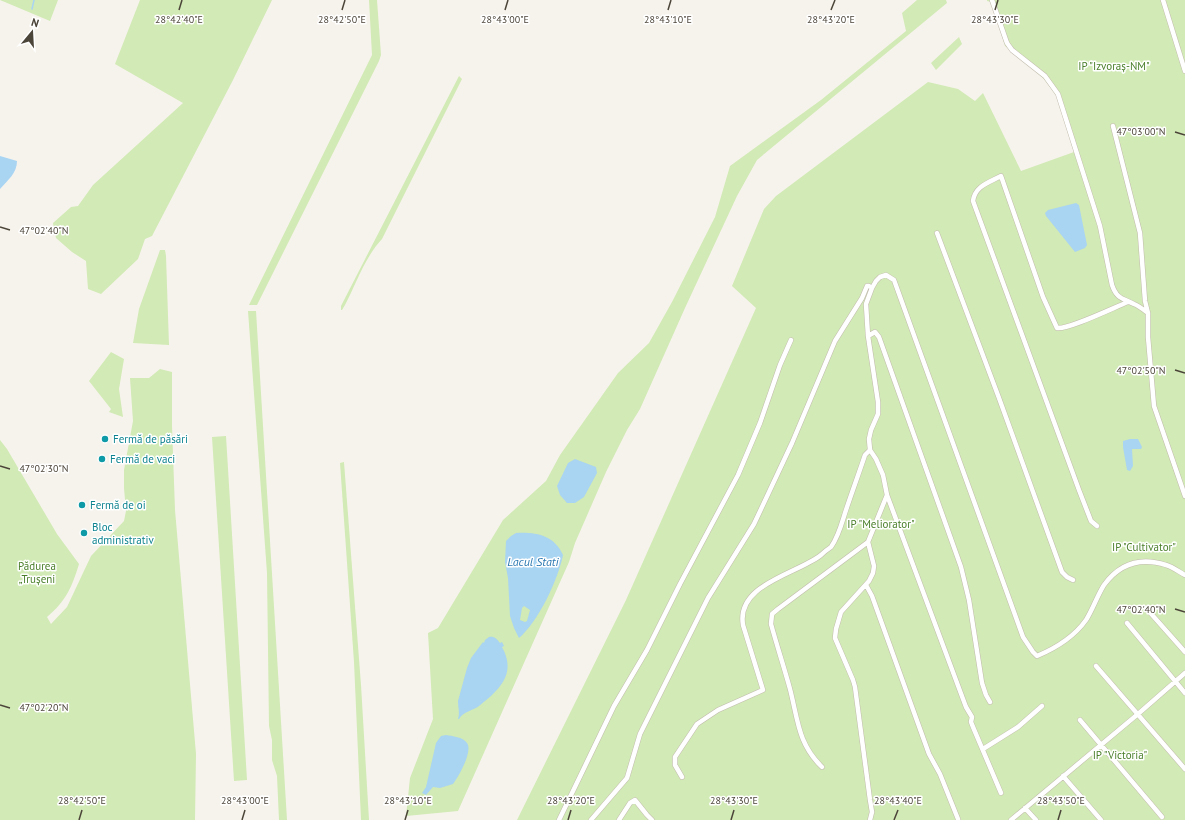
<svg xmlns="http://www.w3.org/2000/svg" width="1185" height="820" viewBox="0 0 1185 820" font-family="'PT Sans',sans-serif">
	<rect width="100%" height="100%" fill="#f6f3ec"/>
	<!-- green -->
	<path fill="#d2eab5" d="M 0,0 L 58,0 L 50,21 Z
		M 140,0 L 272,0 L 233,80 L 152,236 L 145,239 L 138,259 L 101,294 L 88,289 L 86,261 L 72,252 L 56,238 L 53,223 L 71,207 L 78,206 L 93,185 L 183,103 L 115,64 Z
		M 369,0 L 377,0 L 381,55 L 379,61 L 257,305 L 249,305 L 372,55 Z
		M 917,0 L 946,0 L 947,3 L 757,160 L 737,196 L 685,308 L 640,409 L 627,430 L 606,472 L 575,543 L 569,562 L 458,811 L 406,816 L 410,778 L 433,719 L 428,633 L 438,628 L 503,520 L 546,481 L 560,455 L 618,373 L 649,343 L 672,302 L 715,217 L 730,166 L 821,100 L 906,31 L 902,13 Z
		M 987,0 L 1185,0 L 1185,820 L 517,820 L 626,600 L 756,308 L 732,286 L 764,209 L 776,196 L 928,82 L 958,89 L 975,101 L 983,93 L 1021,171 L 1074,152 L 1056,95 L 1043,78 L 1005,46 L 992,2 L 987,1 Z
		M 959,37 L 962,44 L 936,70 L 931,63 Z
		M 459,76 L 462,79 L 382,239 C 365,257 356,284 345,305 L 342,310 L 341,310 L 341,306 Z
		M 160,250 L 165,250 L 166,256 L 169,345 L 133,343 L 139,309 Z
		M 248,311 L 256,311 L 287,820 L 279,820 L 277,776 L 272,760 L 272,740 L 269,726 L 267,573 Z
		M 111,352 L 124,359 L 119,389 L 123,417 L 109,412 L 111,409 L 89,381 Z
		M 160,369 L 172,372 L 172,426 L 175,510 L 196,754 L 195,820 L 0,820 L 0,440 L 7,449 L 57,534 L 79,564 C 72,587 66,601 47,617 L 51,624 L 67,607 L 91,556 L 124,521 L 126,511 L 124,488 L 124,470 L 133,421 L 130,378 L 149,378 Z
		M 226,436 L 247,780 L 234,781 L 212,437 Z
		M 344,462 L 361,685 L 369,820 L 361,820 L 354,662 L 340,463 Z"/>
	<!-- water -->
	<path fill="#a9d4f2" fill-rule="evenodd" d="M 0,156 L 17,161 C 17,173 8,180 0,189 Z
		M 1076,203 L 1079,205 L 1087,245 L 1085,248 L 1075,252 L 1046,216 L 1045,213 L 1048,210 Z
		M 1130,439 L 1138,439 L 1142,447 L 1141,449 L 1132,449 L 1133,466 L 1130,471 L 1127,470 L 1123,447 L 1123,441 Z
		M 575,459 L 596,467 L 597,473 L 584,497 L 575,503 L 567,503 L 560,495 L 557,486 L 568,463 Z
		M 516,533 C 536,532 554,535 563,555 C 558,580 538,622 519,638 L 514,628 L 510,616 L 508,578 L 505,562 L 506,541 L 511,536 ZM 524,606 L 530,610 L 527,621 L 525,622 L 520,620 L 522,608 Z
		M 489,637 C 494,636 497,639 500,643 L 502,642 L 504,646 L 502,647 C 513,667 507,681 491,696 C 487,699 483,703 479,706 C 472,711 464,711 459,719 L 458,719 C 460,712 458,708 458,701 L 467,668 L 471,658 L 483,642 L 484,643 L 485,640 Z
		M 446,735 C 452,736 463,737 467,743 C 473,751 459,776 453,784 L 440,788 L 433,787 L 426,795 L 422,793 L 426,787 L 436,743 L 441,736 Z"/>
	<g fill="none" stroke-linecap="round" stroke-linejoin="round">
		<!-- stream -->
		<path stroke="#a9d4f2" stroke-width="1.5" d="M 32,9 L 34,0"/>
		<!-- minor casing -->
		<g stroke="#c2bbae" stroke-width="5.5">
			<path id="minor" d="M 992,0 L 1007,43 L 1012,50 L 1045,76 L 1058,94 L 1100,226 L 1112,285 C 1117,299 1122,298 1134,304 C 1139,306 1144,310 1148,313
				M 1163,0 L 1185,71
				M 1113,126 L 1140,233 L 1145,301 L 1148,313 L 1148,337 L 1154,406 L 1185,496
				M 937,233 L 999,398 L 1062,572 L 1067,577 L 1073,580
				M 868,336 L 875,332 L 879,337 L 961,567 L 969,600 L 982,683 L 986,695 L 990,702
				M 1097,526 L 1091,521 L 1079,490 L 973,201 C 975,186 988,183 1001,176 L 1043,297 L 1057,328 C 1068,330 1115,307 1128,302
				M 866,585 L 872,596 L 929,754 L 940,774 L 958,819
				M 1146,608 L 1185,652
				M 1127,623 L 1185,693
				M 1096,666 L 1185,769
				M 1080,720 L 1162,817
				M 983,749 L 1018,727 L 1042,706
				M 822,767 C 798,744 798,720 790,689 C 784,667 777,646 771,624 L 772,614 L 778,609 L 868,542
				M 1063,776 L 1101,820
				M 682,777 L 675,765 L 675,757 L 697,724 L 718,710 L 763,690 L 743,625 C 736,584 797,574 821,555 C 824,552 828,549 831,547 C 839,536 842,522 846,510 C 852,492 859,473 865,455 L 870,450
				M 1001,793 L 973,727 L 971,722 L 972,717 L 966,707 L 887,495 L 883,475 L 876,459 L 870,450 L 869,439 L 871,430 L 878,414 L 878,402 L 868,336 L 866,304 L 872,288 L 876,281 L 880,277 L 886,275 L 894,280 L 1023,637 L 1033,652 L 1037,656 C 1056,648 1074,637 1086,620 C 1093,609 1097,596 1104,585 C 1120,563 1141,557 1166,565 C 1173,567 1179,572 1185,575
				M 1025,808 L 1036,820
				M 559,820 L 614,706 L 647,650 L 680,584 L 738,475 L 760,423 L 780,365 L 791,340
				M 591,820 L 627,778 L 640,734 L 708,598 L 754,524 L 792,443 L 835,341 L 862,298 L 867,286 L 869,286 L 872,288
				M 619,820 L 630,803 L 635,800 L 647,815 L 652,820
				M 870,820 L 872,812 L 870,800 L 855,687 L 853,680 L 835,638 L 836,629 L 841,612 L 869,581 L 873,573 L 874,566 L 868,542 L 887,495
				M 1011,820 L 1138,714 L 1185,673"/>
		</g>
		<!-- minor -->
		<use href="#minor" stroke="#fff" stroke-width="4.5"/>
	</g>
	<!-- ticks -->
	<path fill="none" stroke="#4b4439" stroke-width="1.5" d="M 179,10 L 182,0M 342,10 L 345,0M 505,10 L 508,0M 668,10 L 671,0M 831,10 L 835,0M 995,10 L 998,0M 1175,132 L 1185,135M 0,227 L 10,230M 1175,370 L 1185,373M 0,466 L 10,469M 1175,609 L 1185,612M 0,705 L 10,708M 79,820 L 82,810M 242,820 L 245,810M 405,820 L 408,810M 568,820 L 571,810M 731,820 L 734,810M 894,820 L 898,810M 1058,820 L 1061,810"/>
	<!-- markers -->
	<g fill="#0f9aa8" stroke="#fff" stroke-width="1.5">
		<circle cx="105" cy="439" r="4"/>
		<circle cx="102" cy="459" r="4"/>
		<circle cx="82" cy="505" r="4"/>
		<circle cx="84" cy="533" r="4"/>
	</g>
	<g text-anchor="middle" stroke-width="3" stroke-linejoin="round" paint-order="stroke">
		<!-- park labels -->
		<g font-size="11" fill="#4a7f2a" stroke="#fff">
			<text x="1114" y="70">IP "Izvoraș-NM"</text>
			<text x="881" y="528">IP "Meliorator"</text>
			<text x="1144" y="551">IP "Cultivator"</text>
			<text x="37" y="570">Pădurea<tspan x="37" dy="13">„Trușeni</tspan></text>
			<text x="1120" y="759">IP "Victoria"</text>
		</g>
		<!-- culture labels -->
		<g font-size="11" fill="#0d838f" stroke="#fff" text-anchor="start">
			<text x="113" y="443">Fermă de păsări</text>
			<text x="110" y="463">Fermă de vaci</text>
			<text x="90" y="509">Fermă de oi</text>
			<text x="92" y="531">Bloc<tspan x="92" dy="13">administrativ</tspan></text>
		</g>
		<!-- water labels -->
		<g font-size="12" font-style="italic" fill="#2e7ab2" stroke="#fff">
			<text x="533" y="566">Lacul Stati</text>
		</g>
	</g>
	<g font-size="10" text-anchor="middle" fill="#4b4439" stroke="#fff" stroke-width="3" stroke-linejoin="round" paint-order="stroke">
		<text x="179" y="23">28°42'40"E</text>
		<text x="342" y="23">28°42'50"E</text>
		<text x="505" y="23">28°43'00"E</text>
		<text x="668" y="23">28°43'10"E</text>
		<text x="831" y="23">28°43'20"E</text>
		<text x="995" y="23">28°43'30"E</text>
		<text x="1141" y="135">47°03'00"N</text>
		<text x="44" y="234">47°02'40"N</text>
		<text x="1141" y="374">47°02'50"N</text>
		<text x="44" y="472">47°02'30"N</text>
		<text x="1141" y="613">47°02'40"N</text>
		<text x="44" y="711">47°02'20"N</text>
		<text x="1061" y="804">28°43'50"E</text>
		<text x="82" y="804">28°42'50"E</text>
		<text x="245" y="804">28°43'00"E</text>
		<text x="408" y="804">28°43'10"E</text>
		<text x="571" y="804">28°43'20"E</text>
		<text x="734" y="804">28°43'30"E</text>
		<text x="898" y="804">28°43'40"E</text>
	</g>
	<!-- north arrow -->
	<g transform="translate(32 32) rotate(18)" stroke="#ffffff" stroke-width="3" paint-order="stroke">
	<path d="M0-3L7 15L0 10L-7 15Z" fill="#4b4439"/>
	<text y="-6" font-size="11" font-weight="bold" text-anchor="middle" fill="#4b4439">N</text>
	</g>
</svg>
